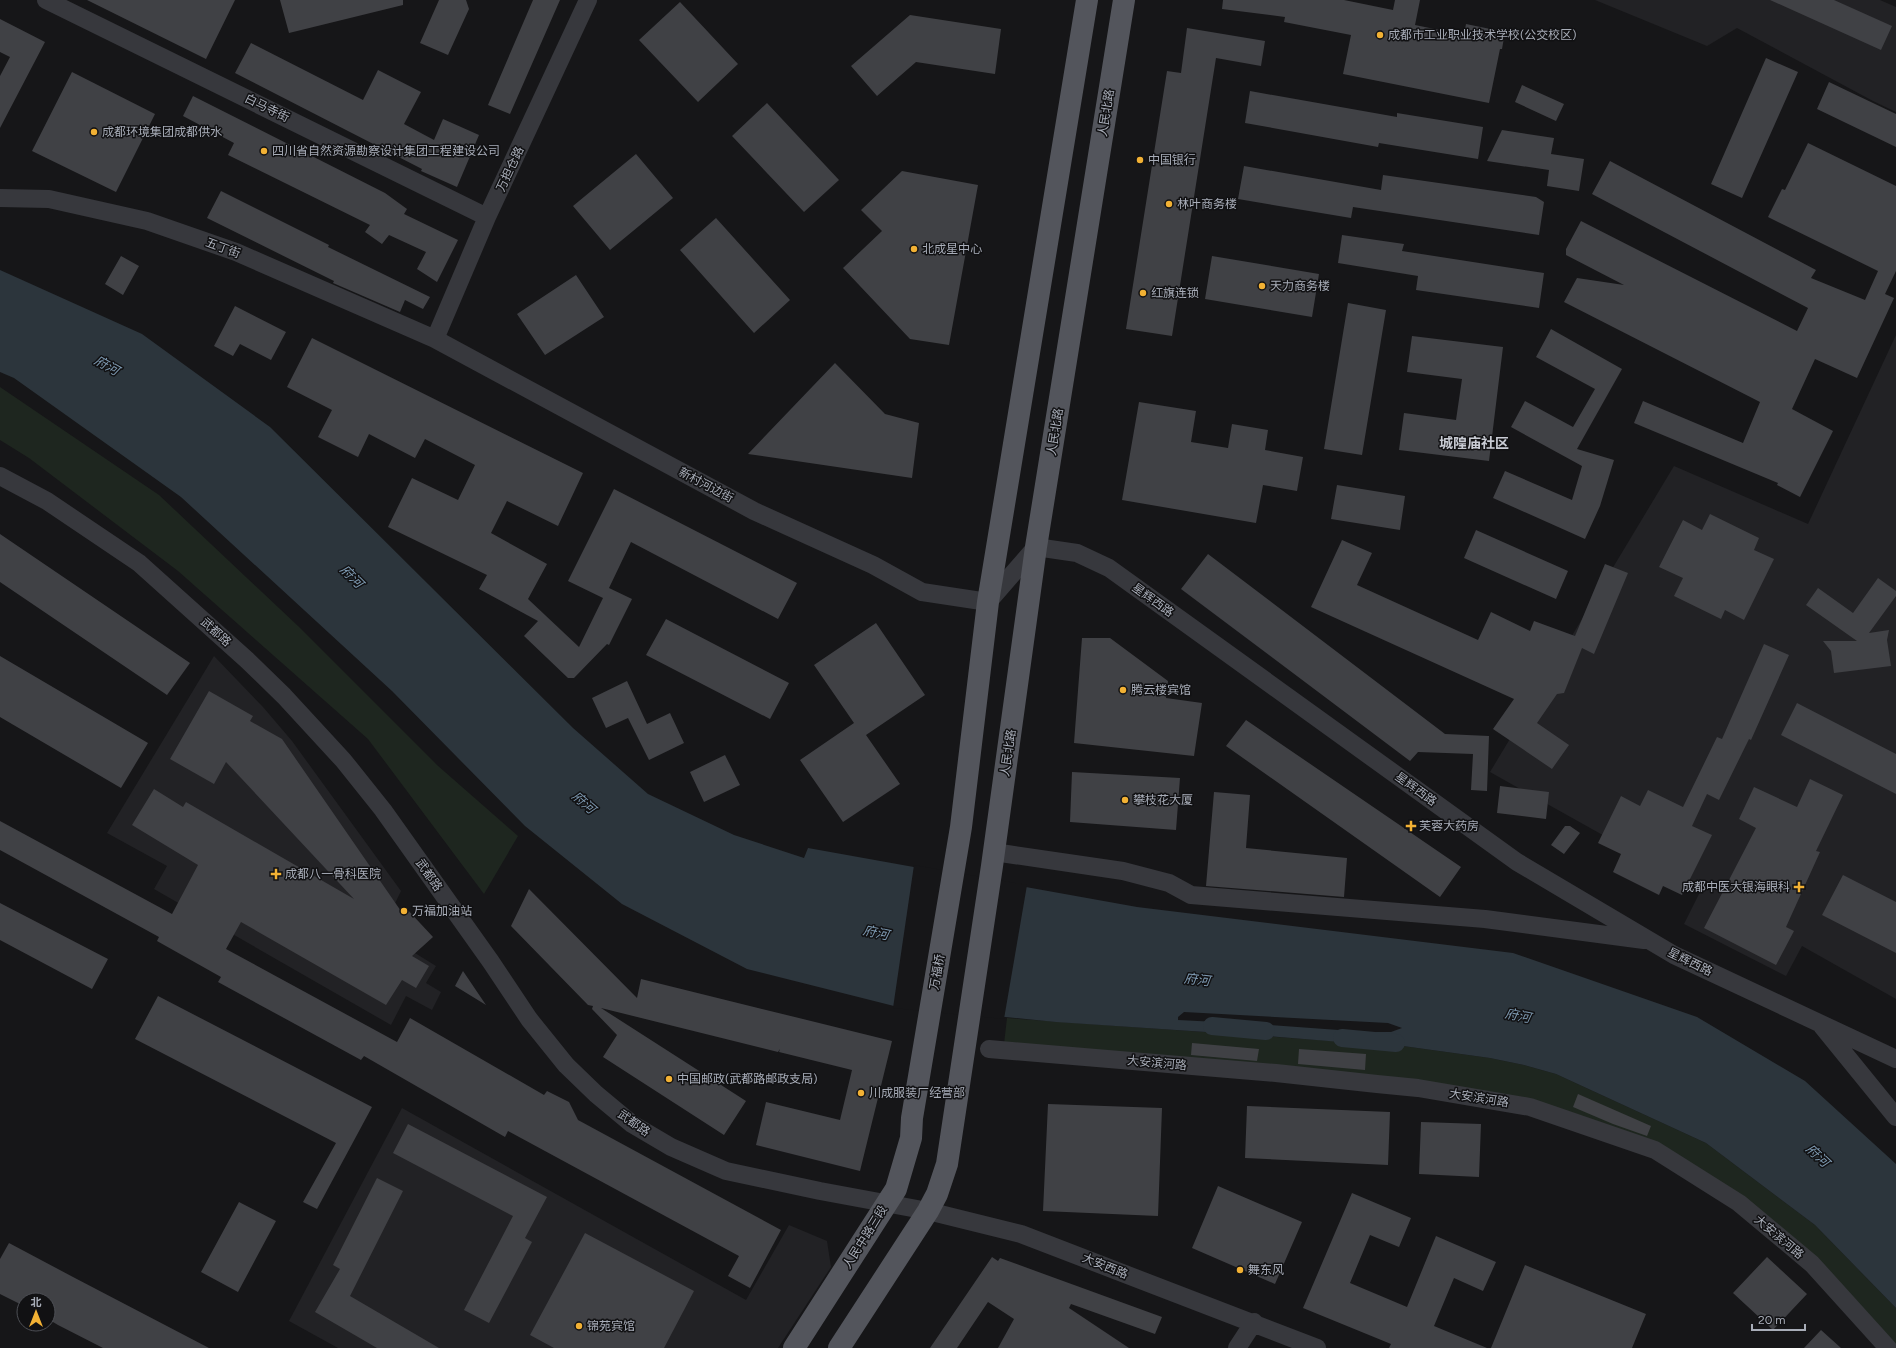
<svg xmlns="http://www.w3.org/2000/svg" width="1896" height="1348" viewBox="0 0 1896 1348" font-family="Figtree,'Noto Sans SC',sans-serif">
	<rect width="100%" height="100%" fill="#161618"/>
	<!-- built -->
	<path fill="#222225" d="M 1595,0 L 1880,0 L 1896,7 L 1896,112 L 1873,101 L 1737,28 L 1707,46 Z
		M 1896,335 L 1896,999 L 1802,946 L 1786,976 L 1684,924 L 1701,890 L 1490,772 L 1674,466 L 1808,524 Z
		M 214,656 L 263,707 L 292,741 L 401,891 L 381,932 L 436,966 L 426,983 L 441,992 L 432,1010 L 406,996 L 391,1025 L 154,889 L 167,866 L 107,833 Z
		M 402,1108 L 746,1300 L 789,1225 L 827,1241 L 831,1267 L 778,1348 L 338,1348 L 289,1321 Z"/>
	<!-- green -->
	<path fill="#1e261f" d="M 0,387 L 159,495 L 298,626 L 437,765 L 518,836 L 484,894 L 368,739 L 178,571 L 29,458 L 0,440 Z
		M 1007,1018 L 1403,1046 L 1490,1058 L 1524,1065 L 1556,1074 L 1706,1143 L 1815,1225 L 1896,1308 L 1896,1347 L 1739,1197 L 1553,1108 L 1004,1044 Z"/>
	<!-- water -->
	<path fill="#2c353c" d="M 0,270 L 142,334 L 270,427 L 573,728 L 648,794 L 734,835 L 804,858 L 808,848 L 1137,907 L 1513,953 L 1697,1017 L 1805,1081 L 1896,1164 L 1896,1308 L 1815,1225 L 1706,1143 L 1556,1074 L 1524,1065 L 1490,1058 L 1403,1046 L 1371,1044 L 1373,1032 L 1391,1032 L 1402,1028 L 1388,1023 L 1184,1012 L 1178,1017 L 1178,1020 L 1237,1023 L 1236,1034 L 1056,1022 L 894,1006 L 747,969 L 622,904 L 525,826 L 392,691 L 181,497 L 14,378 L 0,372 Z
		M 1242,1023 L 1366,1032 L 1365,1044 L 1241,1034 Z"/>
	<!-- pier -->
	<path fill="#161618" d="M 914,865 L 1027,885 L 1004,1019 L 893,1008 Z"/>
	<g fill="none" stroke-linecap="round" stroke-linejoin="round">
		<!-- canal -->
		<path stroke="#2c353c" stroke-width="18" d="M 1212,1026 L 1266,1031
			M 1342,1038 L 1396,1043"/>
	</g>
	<!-- building -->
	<path fill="#404145" d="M 87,0 L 235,0 L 206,59 Z
		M 280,0 L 403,0 L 403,5 L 289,33 Z
		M 439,0 L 466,0 L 469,9 L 448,55 L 420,43 Z
		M 533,0 L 560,0 L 510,114 L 488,105 Z
		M 1223,0 L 1344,0 L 1393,10 L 1395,0 L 1420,0 L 1415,25 L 1464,35 L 1466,24 L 1505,32 L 1502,49 L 1500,49 L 1489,103 L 1343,74 L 1351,35 L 1284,22 L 1285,17 L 1222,9 Z
		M 1770,0 L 1834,0 L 1892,26 L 1881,50 Z
		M 680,2 L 738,64 L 698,102 L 639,40 Z
		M 910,15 L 1001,29 L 995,74 L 916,62 L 877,96 L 851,66 Z
		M 0,19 L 45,42 L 0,128 L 0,76 L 10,57 L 0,52 Z
		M 1187,28 L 1265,41 L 1261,66 L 1216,58 L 1172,336 L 1126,329 L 1167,71 L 1181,73 Z
		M 251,43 L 363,100 L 378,70 L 421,92 L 404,124 L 434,140 L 443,119 L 479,135 L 457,187 L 421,171 L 422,169 L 235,73 Z
		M 1766,58 L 1798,72 L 1742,198 L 1711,184 Z
		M 72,72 L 155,114 L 116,192 L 32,151 Z
		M 1829,82 L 1896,114 L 1896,147 L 1817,109 Z
		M 1522,85 L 1564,104 L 1556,121 L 1515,102 Z
		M 1250,91 L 1397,117 L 1397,113 L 1483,127 L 1478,159 L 1379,143 L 1378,147 L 1245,123 Z
		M 193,96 L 385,193 L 407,209 L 404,214 L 458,240 L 437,282 L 417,269 L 426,252 L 389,235 L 382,244 L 365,232 L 370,225 L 228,155 L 234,143 L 183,116 Z
		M 767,103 L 839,180 L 804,212 L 732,136 Z
		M 1502,130 L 1554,138 L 1551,154 L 1584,159 L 1579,191 L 1547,186 L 1549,170 L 1487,161 Z
		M 1808,143 L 1896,186 L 1896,271 L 1885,294 L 1894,298 L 1857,378 L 1815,359 L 1792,409 L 1833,431 L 1800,497 L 1777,485 L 1778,483 L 1634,423 L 1643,401 L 1743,443 L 1760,402 L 1564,302 L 1577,278 L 1624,285 L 1566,255 L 1566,249 L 1581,221 L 1797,331 L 1808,308 L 1592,194 L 1610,161 L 1816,270 L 1811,278 L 1865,300 L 1878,271 L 1768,217 L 1782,189 L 1785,190 Z
		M 636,154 L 673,198 L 610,250 L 573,206 Z
		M 1244,166 L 1381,190 L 1383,175 L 1536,197 L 1544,202 L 1539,235 L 1353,207 L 1351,218 L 1238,199 Z
		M 902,171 L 978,185 L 949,345 L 910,339 L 843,268 L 882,231 L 861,210 Z
		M 221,191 L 329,245 L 328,247 L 430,297 L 423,309 L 405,300 L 400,312 L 333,283 L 334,281 L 207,218 Z
		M 716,218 L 790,300 L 754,333 L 680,250 Z
		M 1342,235 L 1404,244 L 1402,251 L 1544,273 L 1539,308 L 1416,290 L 1418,276 L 1338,263 Z
		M 121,256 L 139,266 L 123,295 L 105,284 Z
		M 1212,256 L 1319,274 L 1312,317 L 1205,299 Z
		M 576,275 L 604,317 L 545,355 L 517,314 Z
		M 1348,303 L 1386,310 L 1362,455 L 1324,449 Z
		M 235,306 L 286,332 L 271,360 L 240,344 L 233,356 L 214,346 Z
		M 1551,329 L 1622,369 L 1577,449 L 1614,460 L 1600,506 L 1585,539 L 1493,498 L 1505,471 L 1572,500 L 1582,466 L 1511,427 L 1525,401 L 1573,427 L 1595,389 L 1536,357 Z
		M 1412,336 L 1503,347 L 1489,461 L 1399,450 L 1404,413 L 1456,420 L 1462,379 L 1407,372 Z
		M 312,338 L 583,473 L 558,526 L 507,501 L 491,533 L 547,564 L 528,599 L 579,647 L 603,598 L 568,581 L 614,489 L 797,583 L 778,619 L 631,542 L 609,588 L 632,599 L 609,645 L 607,644 L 574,678 L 568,678 L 524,636 L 538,621 L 479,589 L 487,575 L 388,527 L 412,478 L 458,500 L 475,465 L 425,439 L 415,458 L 369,434 L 358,457 L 318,437 L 332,410 L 287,387 Z
		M 835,363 L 885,414 L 919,423 L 912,478 L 748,454 Z
		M 1139,402 L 1196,411 L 1191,442 L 1228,448 L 1232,424 L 1268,430 L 1265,450 L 1303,457 L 1297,491 L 1263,485 L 1256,523 L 1122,500 Z
		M 1337,485 L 1405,496 L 1400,530 L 1331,519 Z
		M 1710,514 L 1759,538 L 1754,550 L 1774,559 L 1744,620 L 1725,610 L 1721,619 L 1674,596 L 1683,578 L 1659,567 L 1683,520 L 1702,530 Z
		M 1476,530 L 1568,571 L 1556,599 L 1464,558 Z
		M 0,534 L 190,663 L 167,695 L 0,582 Z
		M 1342,540 L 1372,553 L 1357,585 L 1478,640 L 1491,612 L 1530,631 L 1534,621 L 1575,636 L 1605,564 L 1628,573 L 1594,654 L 1582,648 L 1564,693 L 1557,694 L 1537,723 L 1569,745 L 1552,769 L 1493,729 L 1514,699 L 1311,607 Z
		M 1208,554 L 1445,734 L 1489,736 L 1487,791 L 1471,790 L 1473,754 L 1418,752 L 1410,761 L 1181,589 Z
		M 1878,578 L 1896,591 L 1896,596 L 1869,633 L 1889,630 L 1887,640 L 1891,666 L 1834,673 L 1831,651 L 1823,641 L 1857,641 L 1806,605 L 1818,588 L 1853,613 Z
		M 666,619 L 789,683 L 770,719 L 646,655 Z
		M 876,623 L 925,695 L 866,735 L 900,784 L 843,822 L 800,760 L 854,723 L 814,665 Z
		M 1082,638 L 1110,638 L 1168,681 L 1166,698 L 1202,703 L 1194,756 L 1074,743 Z
		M 1764,644 L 1789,655 L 1751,740 L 1749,739 L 1719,800 L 1707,794 L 1692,826 L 1712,835 L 1682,895 L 1663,886 L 1659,895 L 1613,872 L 1621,854 L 1598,843 L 1621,796 L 1640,806 L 1648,790 L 1683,807 L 1717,737 L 1722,739 Z
		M 0,656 L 148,743 L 121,788 L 0,717 Z
		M 627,681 L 647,724 L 670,713 L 684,743 L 649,760 L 628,718 L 606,728 L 592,698 Z
		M 209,691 L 253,716 L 250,721 L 282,739 L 403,914 L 406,908 L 433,937 L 412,956 L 429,966 L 416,988 L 402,980 L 386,1005 L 241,922 L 226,949 L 397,1042 L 410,1018 L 544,1095 L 547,1091 L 569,1102 L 578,1120 L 781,1230 L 750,1288 L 728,1276 L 739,1256 L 508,1131 L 505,1137 L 364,1056 L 361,1060 L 218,982 L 221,977 L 157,941 L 159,937 L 0,850 L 0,821 L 172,914 L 198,865 L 132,825 L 154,789 L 183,807 L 186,802 L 354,899 L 226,762 L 214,784 L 170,759 Z
		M 1797,703 L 1896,754 L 1896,794 L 1781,735 Z
		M 1246,720 L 1461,867 L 1440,897 L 1226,746 Z
		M 725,755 L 740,785 L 704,802 L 690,772 Z
		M 1072,772 L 1180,778 L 1176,830 L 1070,822 Z
		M 1810,779 L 1843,795 L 1816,851 L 1820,852 L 1786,927 L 1794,931 L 1776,965 L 1704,928 L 1756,828 L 1739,819 L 1754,787 L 1797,807 Z
		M 1500,786 L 1549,792 L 1546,819 L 1497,813 Z
		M 1214,792 L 1250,795 L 1246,848 L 1347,858 L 1344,897 L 1206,886 Z
		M 1565,826 L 1570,826 L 1580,833 L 1564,854 L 1551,845 Z
		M 1843,875 L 1896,902 L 1896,953 L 1822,915 Z
		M 529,889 L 637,998 L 641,979 L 892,1041 L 860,1171 L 756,1145 L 766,1102 L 840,1120 L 852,1070 L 779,1052 L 780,1049 L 778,1052 L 601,1008 L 746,1101 L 724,1135 L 603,1057 L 617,1035 L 592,1009 L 593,1006 L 588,1005 L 511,926 Z
		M 0,903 L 108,959 L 92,989 L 0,940 Z
		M 463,971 L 486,1005 L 455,986 Z
		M 158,996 L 372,1107 L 317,1209 L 303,1202 L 336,1143 L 135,1039 Z
		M 1192,1043 L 1259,1049 L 1257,1061 L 1191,1055 Z
		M 1299,1049 L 1366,1054 L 1365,1070 L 1298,1064 Z
		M 1578,1094 L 1651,1126 L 1647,1136 L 1613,1124 L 1573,1107 Z
		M 1048,1104 L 1162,1108 L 1158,1216 L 1043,1211 Z
		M 1247,1106 L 1390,1112 L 1388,1165 L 1245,1158 Z
		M 1421,1122 L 1481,1124 L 1479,1177 L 1419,1174 Z
		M 408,1124 L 547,1197 L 525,1238 L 532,1242 L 489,1323 L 464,1310 L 513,1216 L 393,1153 Z
		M 377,1178 L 403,1191 L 350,1296 L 439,1348 L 377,1348 L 315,1312 L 340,1269 L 333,1265 Z
		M 1218,1186 L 1302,1222 L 1275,1284 L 1192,1248 Z
		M 1352,1193 L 1411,1218 L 1399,1247 L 1370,1235 L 1350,1283 L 1407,1307 L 1436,1236 L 1496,1262 L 1483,1291 L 1454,1278 L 1434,1326 L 1487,1348 L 1389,1348 L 1391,1344 L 1303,1308 Z
		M 239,1202 L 276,1221 L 238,1292 L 201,1272 Z
		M 585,1233 L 694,1291 L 664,1348 L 554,1348 L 530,1335 Z
		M 9,1243 L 73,1277 L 209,1348 L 103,1348 L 58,1325 L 48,1319 L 48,1300 L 24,1300 L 24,1306 L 0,1294 L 0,1259 Z
		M 992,1257 L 998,1261 L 1000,1258 L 1162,1317 L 1155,1334 L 1071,1304 L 1069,1308 L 1129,1348 L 998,1348 L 1014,1319 L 988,1302 L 957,1348 L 930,1348 Z
		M 1767,1257 L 1807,1294 L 1773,1330 L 1733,1293 Z
		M 1525,1265 L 1646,1314 L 1632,1348 L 1491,1348 Z
		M 1821,1330 L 1841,1348 L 1804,1348 Z"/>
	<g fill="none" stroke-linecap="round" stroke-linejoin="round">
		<!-- minor -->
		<path stroke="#37383d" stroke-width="18" d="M 46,0 L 487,217
			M 0,198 L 49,199 L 147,221 L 236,252 L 435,339 L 754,511 L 873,565 L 922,592 L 988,602 L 1036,547 L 1077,553 L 1109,568 L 1517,862 L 1674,955 L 1896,1059
			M 435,339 L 487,217 L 588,0
			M 0,476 L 47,501 L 139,563 L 247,660 L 284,696 L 343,760 L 383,810 L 491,962 L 529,1019 L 566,1065 L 596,1094 L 632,1124 L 671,1147 L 726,1171 L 820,1191 L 928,1211 L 1021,1234 L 1317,1348
			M 994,852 L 1123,871 L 1169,883 L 1191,895 L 1485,919 L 1644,940
			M 1822,1026 L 1896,1117
			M 989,1049 L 1276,1073 L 1377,1084 L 1418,1088 L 1530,1107 L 1655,1150 L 1739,1203 L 1812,1264 L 1888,1348
			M 1237,1348 L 1254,1322"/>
		<!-- major -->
		<path stroke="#53555c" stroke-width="22" d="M 794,1348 L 896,1189 L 911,1138 L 912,1118 L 961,827 L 988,602 L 1087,0
			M 839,1348 L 928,1211 L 937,1194 L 947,1164 L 992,866 L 1036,547 L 1124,0"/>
	</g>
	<!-- markers -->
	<g fill="#f2b134" stroke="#111113" stroke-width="1.5">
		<circle cx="1380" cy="35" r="4"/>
		<circle cx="94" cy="132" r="4"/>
		<circle cx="264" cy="151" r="4"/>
		<circle cx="1140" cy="160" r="4"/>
		<circle cx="1169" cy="204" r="4"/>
		<circle cx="914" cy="249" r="4"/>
		<circle cx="1262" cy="286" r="4"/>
		<circle cx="1143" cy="293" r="4"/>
		<circle cx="1123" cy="690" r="4"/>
		<circle cx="1125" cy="800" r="4"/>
		<path d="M1409 820h4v4h4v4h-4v4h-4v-4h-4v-4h4z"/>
		<path d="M274 868h4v4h4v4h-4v4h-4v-4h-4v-4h4z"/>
		<path d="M1797 881h4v4h4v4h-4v4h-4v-4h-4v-4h4z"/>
		<circle cx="404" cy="911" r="4"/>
		<circle cx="669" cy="1079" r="4"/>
		<circle cx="861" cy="1093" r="4"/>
		<circle cx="1240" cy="1270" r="4"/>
		<circle cx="579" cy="1326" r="4"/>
	</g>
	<g text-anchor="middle" stroke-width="3" stroke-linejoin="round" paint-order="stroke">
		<!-- poi labels -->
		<g font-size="12" fill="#a8adb8" stroke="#111113" text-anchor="start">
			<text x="1388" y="39">成都市工业职业技术学校(公交校区)</text>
			<text x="102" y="136">成都环境集团成都供水</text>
			<text x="272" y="155">四川省自然资源勘察设计集团工程建设公司</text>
			<text x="1148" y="164">中国银行</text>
			<text x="1177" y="208">林叶商务楼</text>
			<text x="922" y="253">北成星中心</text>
			<text x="1270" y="290">天力商务楼</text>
			<text x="1151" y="297">红旗连锁</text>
			<text x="1131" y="694">腾云楼宾馆</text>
			<text x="1133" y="804">攀枝花大厦</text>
			<text x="1419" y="830">芙蓉大药房</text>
			<text x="285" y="878">成都八一骨科医院</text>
			<text x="1790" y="891" text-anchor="end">成都中医大银海眼科</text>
			<text x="412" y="915">万福加油站</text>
			<text x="677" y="1083">中国邮政(武都路邮政支局)</text>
			<text x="869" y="1097">川成服装厂经营部</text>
			<text x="1248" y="1274">舞东风</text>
			<text x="587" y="1330">锦苑宾馆</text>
		</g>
		<!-- street labels -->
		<g font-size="12" fill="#a8adb8" stroke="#111113">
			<text transform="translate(267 108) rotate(26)" y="4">白马寺街</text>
			<text transform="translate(1106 113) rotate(-81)" y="4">人民北路</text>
			<text transform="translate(510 169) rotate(-65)" y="4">万担仓路</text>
			<text transform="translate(223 248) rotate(20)" y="4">五丁街</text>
			<text transform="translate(1055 432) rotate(-81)" y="4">人民北路</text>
			<text transform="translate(706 485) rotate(28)" y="4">新村河边街</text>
			<text transform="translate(1153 600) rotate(36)" y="4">星辉西路</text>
			<text transform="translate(216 632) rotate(42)" y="4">武都路</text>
			<text transform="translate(1008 753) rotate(-82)" y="4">人民北路</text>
			<text transform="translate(1416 789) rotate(36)" y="4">星辉西路</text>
			<text transform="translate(429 875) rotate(55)" y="4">武都路</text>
			<text transform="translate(1690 962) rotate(26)" y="4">星辉西路</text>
			<text transform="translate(937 972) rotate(-80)" y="4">万福桥</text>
			<text transform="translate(1157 1063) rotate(5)" y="4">大安滨河路</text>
			<text transform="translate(1479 1098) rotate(9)" y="4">大安滨河路</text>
			<text transform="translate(634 1123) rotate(35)" y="4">武都路</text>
			<text transform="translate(865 1237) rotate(-58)" y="4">人民中路三段</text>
			<text transform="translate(1779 1237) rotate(40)" y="4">大安滨河路</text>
			<text transform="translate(1105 1266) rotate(22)" y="4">大安西路</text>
		</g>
		<!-- water labels -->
		<g font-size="13" font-style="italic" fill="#7f9bb3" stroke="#111113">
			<text transform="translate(107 365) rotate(29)" y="5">府河</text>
			<text transform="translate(352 576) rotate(45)" y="5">府河</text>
			<text transform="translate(584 802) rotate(41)" y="5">府河</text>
			<text transform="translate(876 932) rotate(12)" y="5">府河</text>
			<text transform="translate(1197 979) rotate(7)" y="5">府河</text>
			<text transform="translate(1518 1015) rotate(11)" y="5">府河</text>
			<text transform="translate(1818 1155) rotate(43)" y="5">府河</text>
		</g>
		<!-- quarter labels -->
		<g font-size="14" font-weight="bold" fill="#c9ccd4" stroke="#111113">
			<text x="1474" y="448">城隍庙社区</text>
		</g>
	</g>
	<!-- north arrow -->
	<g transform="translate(36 1312)"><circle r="19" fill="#111113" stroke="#4d4f55"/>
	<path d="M0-3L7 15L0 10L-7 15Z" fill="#f2b134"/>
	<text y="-6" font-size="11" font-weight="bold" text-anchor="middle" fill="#a8adb8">北</text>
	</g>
	<!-- scale -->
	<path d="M1752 1324v6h53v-6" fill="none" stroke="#a8adb8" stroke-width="2"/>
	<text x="1758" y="1324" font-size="12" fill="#a8adb8" stroke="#111113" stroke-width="3" paint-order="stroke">20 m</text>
</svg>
